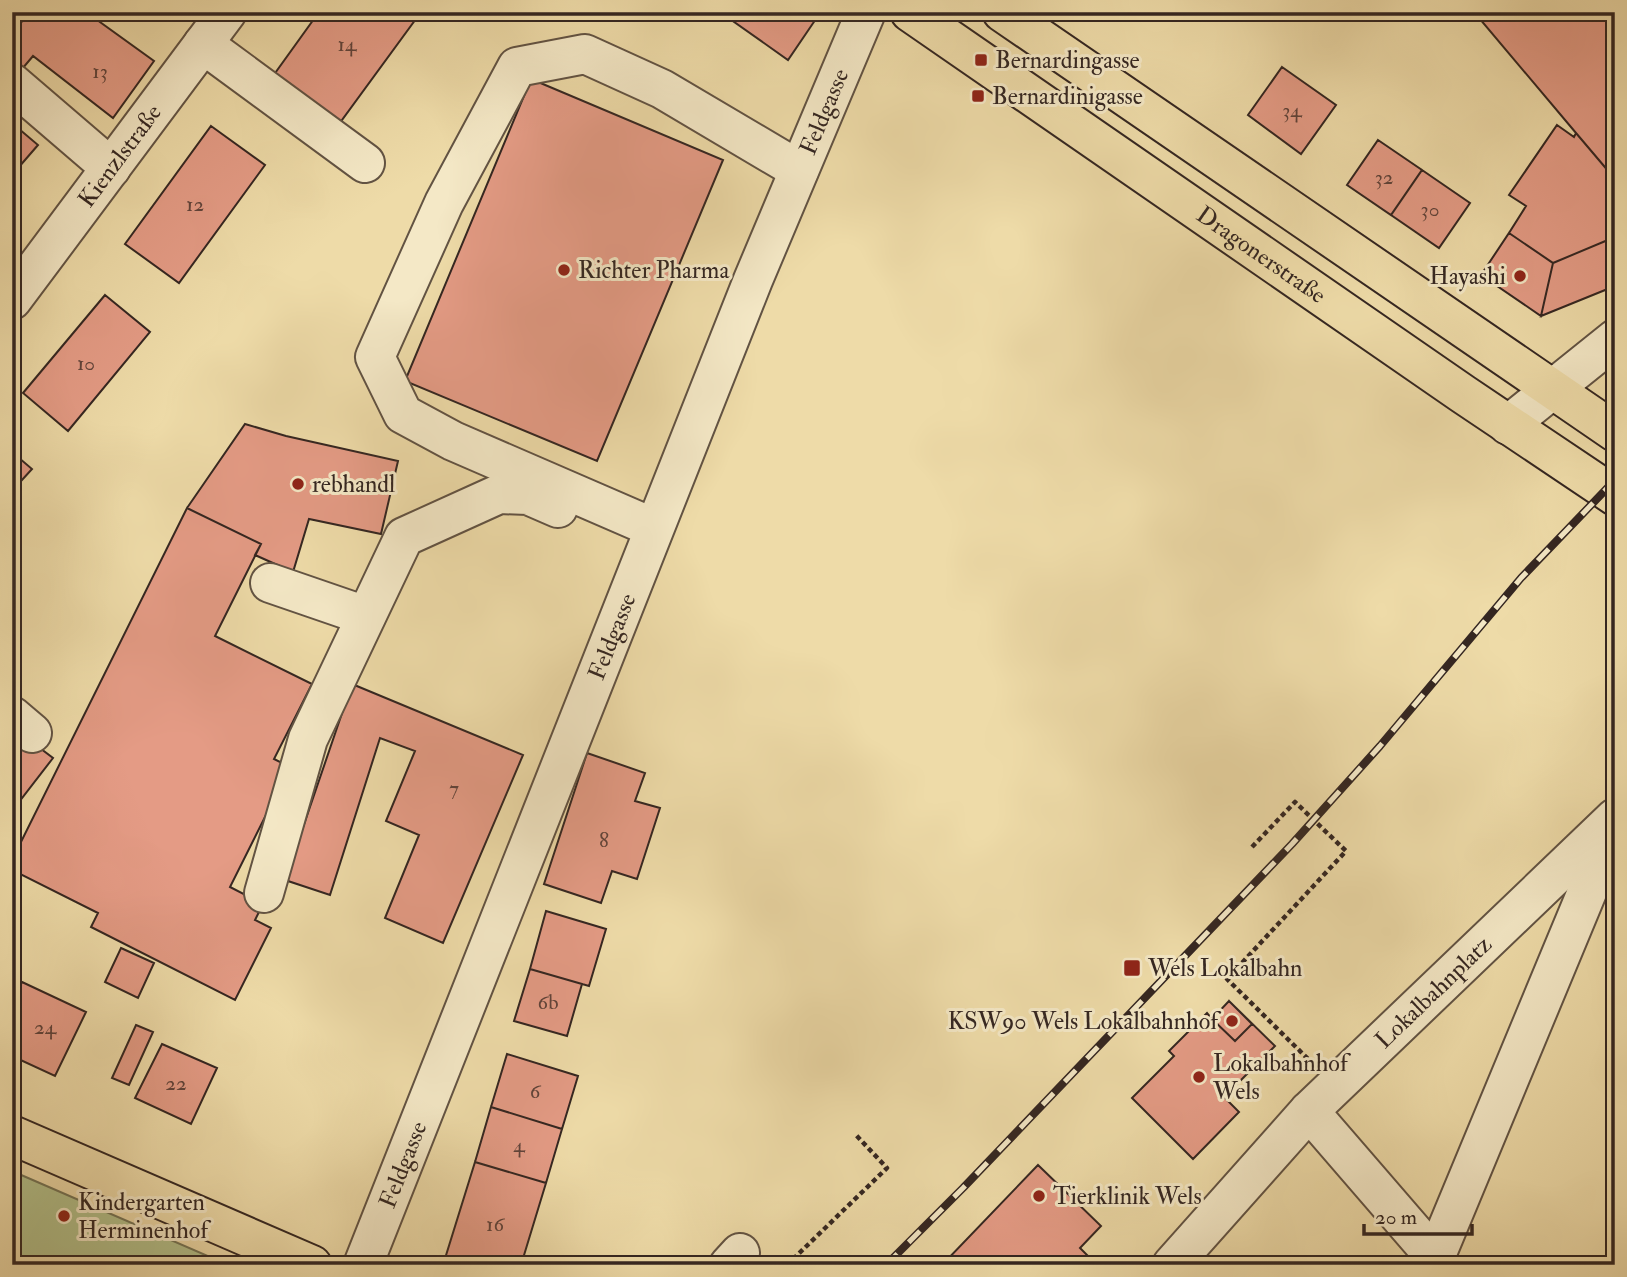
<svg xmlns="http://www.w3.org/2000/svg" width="1627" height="1277" viewBox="0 0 1627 1277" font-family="'IM FELL Double Pica',serif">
	<rect width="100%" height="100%" fill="#eedba8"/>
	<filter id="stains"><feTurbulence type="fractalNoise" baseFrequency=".00286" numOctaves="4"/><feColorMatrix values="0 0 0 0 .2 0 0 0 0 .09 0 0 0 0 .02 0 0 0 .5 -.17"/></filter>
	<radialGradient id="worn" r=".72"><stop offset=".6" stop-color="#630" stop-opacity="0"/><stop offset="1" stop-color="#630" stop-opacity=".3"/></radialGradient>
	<!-- green -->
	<path fill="#b3c18b" stroke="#747456" stroke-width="2" d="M 12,1171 L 217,1260 L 215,1265 L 12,1265 Z"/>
	<!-- building -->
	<path fill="#e49b85" stroke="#342621" stroke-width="2" d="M 29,12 L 86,12 L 154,61 L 113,118 L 33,56 L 12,81 L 12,35 Z
		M 319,12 L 421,12 L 339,124 L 273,76 Z
		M 720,12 L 818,12 L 820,13 L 788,60 Z
		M 1474,12 L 1615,12 L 1615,179 L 1576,133 Z
		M 1282,67 L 1336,105 L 1301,154 L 1248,115 Z
		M 531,79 L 723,160 L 597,461 L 405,381 Z
		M 12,123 L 38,145 L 12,175 Z
		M 1557,125 L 1574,137 L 1576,133 L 1615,179 L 1615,237 L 1553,263 L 1509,233 L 1526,206 L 1509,195 Z
		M 211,126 L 265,165 L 179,283 L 125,244 Z
		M 1378,140 L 1422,170 L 1391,215 L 1347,185 Z
		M 1422,170 L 1470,203 L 1439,248 L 1391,215 Z
		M 1509,233 L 1553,263 L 1541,316 L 1481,275 Z
		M 1615,237 L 1615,286 L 1541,316 L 1553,263 Z
		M 105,295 L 150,332 L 68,431 L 23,393 Z
		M 245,424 L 286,436 L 398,461 L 381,534 L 309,519 L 293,572 L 255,555 L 261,544 L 187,508 Z
		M 12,452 L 32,469 L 12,491 Z
		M 187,508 L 261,544 L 215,636 L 312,684 L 274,759 L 290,767 L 230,887 L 263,904 L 255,920 L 271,928 L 235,1000 L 91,927 L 98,913 L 12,870 L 12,860 Z
		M 352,684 L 523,755 L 443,943 L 385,918 L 419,835 L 386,821 L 415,751 L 380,738 L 330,895 L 285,880 Z
		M 12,727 L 53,758 L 12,811 Z
		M 587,753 L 645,773 L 635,801 L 660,808 L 637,879 L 612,871 L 601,903 L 544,884 Z
		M 546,911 L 606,929 L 589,986 L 530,969 Z
		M 121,948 L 154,963 L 138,998 L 105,982 Z
		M 530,969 L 582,984 L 567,1036 L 514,1021 Z
		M 22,982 L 86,1012 L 55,1076 L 14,1057 L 20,1046 L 12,1043 L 12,1003 Z
		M 1229,1001 L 1275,1046 L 1224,1097 L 1239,1112 L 1193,1159 L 1132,1098 L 1174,1056 L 1169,1051 L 1207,1013 L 1212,1019 Z
		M 1229,1001 L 1252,1024 L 1235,1041 L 1212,1019 Z
		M 136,1025 L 153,1032 L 129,1085 L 112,1078 Z
		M 162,1044 L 217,1068 L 191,1124 L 135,1098 Z
		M 507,1054 L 578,1076 L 562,1129 L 491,1107 Z
		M 491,1107 L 562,1129 L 546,1183 L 475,1162 Z
		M 475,1162 L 546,1183 L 521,1265 L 443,1265 Z
		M 1038,1165 L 1101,1226 L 1080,1248 L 1090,1258 L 1083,1265 L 942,1265 Z"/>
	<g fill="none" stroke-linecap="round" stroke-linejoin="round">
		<!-- minor casing -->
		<g stroke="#625343" stroke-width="42">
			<g id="minor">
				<path d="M 203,44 L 365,163"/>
				<path d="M 12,83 L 111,168"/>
				<path id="s1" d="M 12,300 L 227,12"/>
				<path d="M 1508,425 L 1615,339"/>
				<path d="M 654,528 L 453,441 L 403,414 L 375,357 L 444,203 L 517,67 L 585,54 L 662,89 L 799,170"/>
				<path d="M 270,583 L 366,616"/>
				<path d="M 12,716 L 32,733"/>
				<path d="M 264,893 L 308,739 L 404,537 L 499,494 L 528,495 L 558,508"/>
				<path d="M 1309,1111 L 1436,1258"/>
				<path id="s2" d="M 363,1265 L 753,280 L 866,12"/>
				<path d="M 729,1265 L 740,1253"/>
				<path id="s3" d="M 1172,1265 L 1309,1111 L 1615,818"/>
				<path d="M 1432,1265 L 1614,827"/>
			</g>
		</g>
		<!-- major casing -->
		<g stroke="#342621" stroke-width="42">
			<g id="major">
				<path id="s4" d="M 910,12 L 1463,394 L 1615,496"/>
				<path d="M 1002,12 L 1615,432"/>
				<path d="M 12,1135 L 312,1265"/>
			</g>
		</g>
		<!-- path -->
		<path stroke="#342621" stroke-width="4.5" stroke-dasharray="5 3.5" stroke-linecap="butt" d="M 1252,847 L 1295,802 L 1346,851 L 1227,979 L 1310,1061
			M 787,1265 L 887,1168 L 855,1134"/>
		<!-- minor -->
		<use href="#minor" stroke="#f4e8c6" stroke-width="38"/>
		<!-- major -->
		<use href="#major" stroke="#eedba8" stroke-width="38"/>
		<!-- rail casing -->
		<g stroke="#342621" stroke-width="8">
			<path id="rail" d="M 886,1265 L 963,1188 L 1292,844 L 1380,746 L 1521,578 L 1615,480"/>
		</g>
		<!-- rail -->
		<use href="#rail" stroke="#f4e8c6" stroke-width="5" stroke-dasharray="16" stroke-linecap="butt"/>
	</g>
	<!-- markers -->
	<g fill="#8f2418" stroke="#f4e8c6" stroke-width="2.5">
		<rect x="974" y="53" width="14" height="14" rx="3.5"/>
		<rect x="971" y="89" width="14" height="14" rx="3.5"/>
		<circle cx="564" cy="270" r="7"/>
		<circle cx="1520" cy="276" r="7"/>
		<circle cx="298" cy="484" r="7"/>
		<rect x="1123" y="959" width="18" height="18" rx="3.5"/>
		<circle cx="1232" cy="1021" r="7"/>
		<circle cx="1199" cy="1077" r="7"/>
		<circle cx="1039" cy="1196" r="7"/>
		<circle cx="64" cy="1216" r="7"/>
	</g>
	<g text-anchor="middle" stroke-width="6" stroke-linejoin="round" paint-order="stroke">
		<!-- number labels -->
		<g font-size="21" fill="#60433a">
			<text x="347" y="51">14</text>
			<text x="100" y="78">13</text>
			<text x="1292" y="117">34</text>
			<text x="1384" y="184">32</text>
			<text x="195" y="211">12</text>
			<text x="1430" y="216">30</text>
			<text x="86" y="370">10</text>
			<text x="454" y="795">7</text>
			<text x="604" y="847">8</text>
			<text x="548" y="1009">6b</text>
			<text x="45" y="1034">24</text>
			<text x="176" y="1090">22</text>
			<text x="535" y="1098">6</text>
			<text x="519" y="1152">4</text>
			<text x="495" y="1231">16</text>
		</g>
		<!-- poi labels -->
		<g font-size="24" fill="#342621" stroke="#f4e8c6" text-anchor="start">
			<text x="995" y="68">Bernardingasse</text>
			<text x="992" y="104">Bernardinigasse</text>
			<text x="578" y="278">Richter Pharma</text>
			<text x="1506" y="284" text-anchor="end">Hayashi</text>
			<text x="312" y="492">rebhandl</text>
			<text x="1148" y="976">Wels Lokalbahn</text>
			<text x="1218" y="1029" text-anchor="end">KSW90 Wels Lokalbahnhof</text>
			<text x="1213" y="1071">Lokalbahnhof<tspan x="1213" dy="28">Wels</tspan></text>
			<text x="1053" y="1204">Tierklinik Wels</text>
			<text x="78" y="1210">Kindergarten<tspan x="78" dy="28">Herminenhof</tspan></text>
		</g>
		<!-- street labels -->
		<g font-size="24" fill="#342621" stroke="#f4e8c6">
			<text dy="8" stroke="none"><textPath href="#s2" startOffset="1242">Feldgasse</textPath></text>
			<text dy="8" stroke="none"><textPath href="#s1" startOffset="180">Kienzlstraße</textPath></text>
			<text dy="8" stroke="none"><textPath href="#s4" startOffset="427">Dragonerstraße</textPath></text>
			<text dy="8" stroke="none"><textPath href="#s2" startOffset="676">Feldgasse</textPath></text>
			<text dy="8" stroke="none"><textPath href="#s3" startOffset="378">Lokalbahnplatz</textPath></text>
			<text dy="8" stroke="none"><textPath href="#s2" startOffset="108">Feldgasse</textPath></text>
		</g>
	</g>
	<!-- margin -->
	<rect width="1627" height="1277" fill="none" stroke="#eedba8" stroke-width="42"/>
	<rect x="14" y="14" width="1599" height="1249" fill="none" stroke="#342621" stroke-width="3.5"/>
	<rect x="21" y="21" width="1585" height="1235" fill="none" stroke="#342621" stroke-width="2"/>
	<!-- scale -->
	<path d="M1364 1224v10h108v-10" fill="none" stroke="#342621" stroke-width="3.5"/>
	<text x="1375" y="1224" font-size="21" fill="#342621" stroke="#f4e8c6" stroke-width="5" paint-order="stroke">20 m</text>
	<rect width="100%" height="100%" filter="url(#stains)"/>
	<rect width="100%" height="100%" fill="url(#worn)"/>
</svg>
